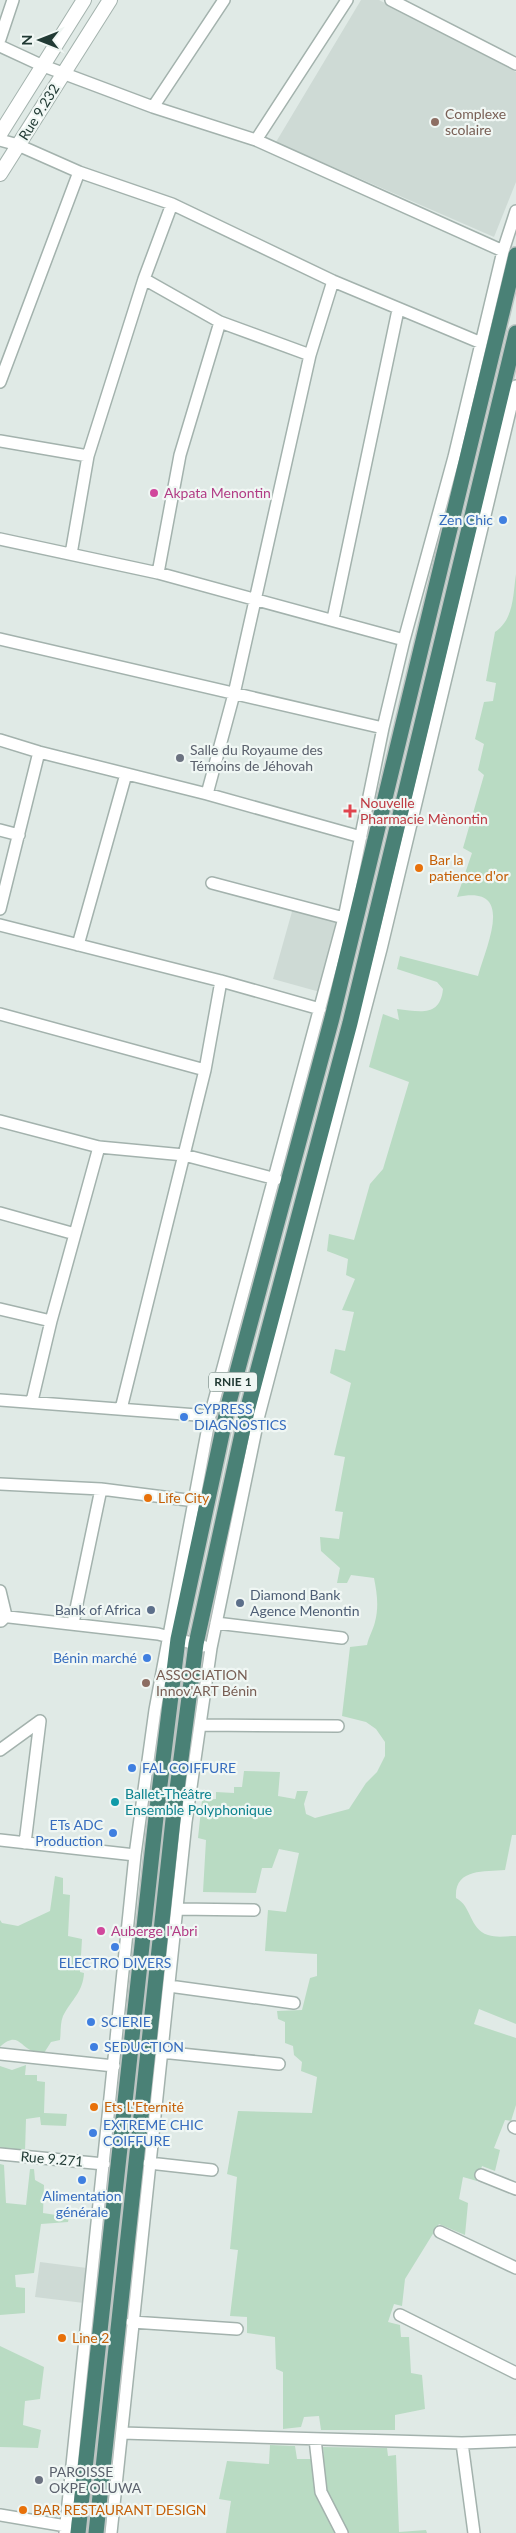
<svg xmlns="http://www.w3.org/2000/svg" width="516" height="2533" viewBox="0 0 516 2533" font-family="Lato,sans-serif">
	<rect width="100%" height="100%" fill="#e0eae6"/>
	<!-- built -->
	<path fill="#cedad5" d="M 361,0 L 379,0 L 516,72 L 516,182 L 494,237 L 276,142 Z
		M 293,908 L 338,920 L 320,992 L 273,979 Z
		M 40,2262 L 87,2268 L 84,2303 L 35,2297 Z"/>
	<!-- green -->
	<path fill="#b9dbc3" d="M 516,574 L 516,1835 L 512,1835 L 505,1870 C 484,1872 454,1868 456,1898 C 472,1906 469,1929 488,1935 C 497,1938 507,1936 516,1936 L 516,2024 L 479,2009 L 474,2024 L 516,2038 L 516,2105 L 511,2121 L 505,2120 L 494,2148 L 500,2150 L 495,2171 L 482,2166 L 477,2181 L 463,2177 L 459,2199 L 468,2203 L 465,2235 L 439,2224 L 405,2279 L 402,2306 L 394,2304 L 388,2322 L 400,2325 L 401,2337 L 409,2337 L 411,2373 L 422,2375 L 425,2409 L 395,2415 L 395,2430 L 321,2430 L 319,2416 L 304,2417 L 301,2427 L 283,2429 L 283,2372 L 276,2369 L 275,2337 L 247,2333 L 247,2317 L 230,2316 L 238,2250 L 230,2249 L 237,2177 L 227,2174 L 238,2111 L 312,2113 L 317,2077 L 301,2071 L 302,2062 L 294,2055 L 293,2046 L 285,2043 L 285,2022 L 278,2019 L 277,2011 L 302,2010 L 310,1978 L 317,1976 L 317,1954 L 265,1951 L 268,1910 L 286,1912 L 299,1853 L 279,1849 L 272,1868 L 262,1868 L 256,1893 L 203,1892 L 206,1840 L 198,1838 L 202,1800 L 216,1799 L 216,1792 L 234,1793 L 234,1787 L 242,1787 L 244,1771 L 280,1772 L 278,1796 L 295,1799 L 297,1791 L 308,1791 L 304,1804 L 306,1814 L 315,1818 L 349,1809 L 366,1783 L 377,1772 L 385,1756 L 385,1742 L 376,1729 L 366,1722 L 342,1716 L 350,1647 L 367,1645 C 369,1636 373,1630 375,1622 C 379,1607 377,1593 374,1578 L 351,1575 L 347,1583 L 337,1583 L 340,1568 L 321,1551 L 320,1537 L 339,1539 L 343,1512 L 335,1511 L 345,1457 L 334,1455 L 351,1383 L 330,1373 L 335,1349 L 345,1351 L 354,1312 L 342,1310 L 355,1279 L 346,1275 L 348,1259 L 327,1251 L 329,1234 L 354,1240 L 370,1184 L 383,1169 L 409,1082 L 369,1067 L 383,1014 L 399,1020 L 397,1009 C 419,1011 440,1018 443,989 L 437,982 L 397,969 L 400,956 L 478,976 C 487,944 516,884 457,897 L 472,853 L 463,848 L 484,775 L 478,770 L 484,744 L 475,739 L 484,702 L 493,701 L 496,683 L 486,681 L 495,632 C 514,620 513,594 516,574 Z
		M 55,1876 L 63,1878 L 63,1894 L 70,1895 L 68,1936 L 82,1939 L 80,1972 L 84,1973 C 83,1992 72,1999 63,2016 C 60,2023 61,2033 60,2040 L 51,2042 L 44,2053 C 41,2052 35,2053 32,2051 C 20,2046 17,2031 0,2047 L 0,1920 L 2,1923 L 18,1926 L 50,1911 Z
		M 26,2065 L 25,2075 L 37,2075 L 37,2081 L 45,2082 L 44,2113 L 67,2114 L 66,2126 L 41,2125 L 40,2117 L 26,2119 L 25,2152 L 0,2150 L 0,2066 L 12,2070 Z
		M 0,2164 L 4,2165 L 6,2203 L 26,2205 L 30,2169 L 34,2169 L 35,2180 L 44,2185 L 43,2213 L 69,2217 L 68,2222 L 41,2224 L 34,2273 L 15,2275 L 16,2287 L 25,2288 L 25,2313 L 0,2315 Z
		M 0,2346 L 44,2367 L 40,2399 L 25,2401 L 23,2425 L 41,2430 L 38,2448 L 0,2447 Z
		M 270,2445 L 295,2446 L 297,2459 L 324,2459 L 323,2447 L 387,2448 L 388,2456 L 396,2455 L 399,2532 L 426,2530 L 427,2533 L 226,2533 L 231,2501 L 219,2499 L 227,2461 L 269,2464 Z"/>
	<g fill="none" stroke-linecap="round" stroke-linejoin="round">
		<!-- minor casing -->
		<g stroke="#a3b2ad" stroke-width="14">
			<path id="minor" d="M 391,0 L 516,64
				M 0,39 L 13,0
				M 0,46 L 41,65 L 153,107 L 256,140 L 503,251
				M 153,107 L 224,0
				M 0,140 L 18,145 L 79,172 L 172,204 L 333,281 L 479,342
				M 256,140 L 347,0
				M 144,279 L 220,322 L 310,355
				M 0,382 L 79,172
				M 0,441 L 88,456
				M 0,539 L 158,573 L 404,640
				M 71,554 L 88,456 L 144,279 L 172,204
				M 158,573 L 180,455 L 220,322
				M 333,619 L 398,310
				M 0,639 L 383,728
				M 0,740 L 39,752 L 207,794 L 361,837
				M 207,794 L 234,694 L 310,355 L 333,281
				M 0,830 L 19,835
				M 212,883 L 344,918
				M 0,909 L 39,752
				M 0,925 L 221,981 L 320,1009
				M 78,945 L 126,774
				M 0,1014 L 205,1070
				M 0,1121 L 99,1147 L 184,1155 L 276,1179
				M 0,1213 L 75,1234
				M 0,1309 L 51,1321
				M 0,1400 L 210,1416
				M 32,1401 L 51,1321 L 99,1147
				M 121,1409 L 205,1070 L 221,981
				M 0,1484 L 101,1489 L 195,1501
				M 0,1591 L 6,1616 L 1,1621
				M 0,1616 L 158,1634 L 203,1646
				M 73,1623 L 101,1489
				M 216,1623 L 342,1638
				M 201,1725 L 338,1726
				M 0,1750 L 40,1721
				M 0,1840 L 135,1855
				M 25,1843 L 40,1721
				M 177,1909 L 254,1910
				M 169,1986 L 294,2003
				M 161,2052 L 279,2064
				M 0,2054 L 114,2066
				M 514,2127 L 516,2128
				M 0,2154 L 104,2164
				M 149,2163 L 212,2170
				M 481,2175 L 516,2189
				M 440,2232 L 516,2268
				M 400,2315 L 516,2373
				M 132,2322 L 237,2329
				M 122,2433 L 462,2443 L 516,2441
				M 315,2439 L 321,2492 L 342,2533
				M 462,2443 L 474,2533
				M 0,2515 L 66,2526
				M 65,2533 L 135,1855 L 155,1710 L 210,1416 L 344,918 L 383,728 L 404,640 L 454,457 L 503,251 L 516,211
				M 111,2533 L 186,1822 L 211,1648 L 259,1415 L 381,949 L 516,386"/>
		</g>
		<!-- tertiary casing -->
		<g stroke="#a3b2ad" stroke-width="16">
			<path id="tertiary" d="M 0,134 L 84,0
				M 0,174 L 110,0"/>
		</g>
		<!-- trunk casing -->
		<g stroke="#bcc4c2" stroke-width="18">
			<path id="trunk" d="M 78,2533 L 156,1817 L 178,1639 L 228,1406 L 332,1018 L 516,255
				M 96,2533 L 173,1820 L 196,1644 L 247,1411 L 350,1023 L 516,333"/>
		</g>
		<!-- minor -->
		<use href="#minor" stroke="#fff" stroke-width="11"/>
		<!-- tertiary -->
		<use href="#tertiary" stroke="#fff" stroke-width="14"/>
		<!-- trunk -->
		<use href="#trunk" stroke="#4a8176" stroke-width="15"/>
	</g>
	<!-- markers -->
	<g fill="#8d6e63" stroke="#f0f7f4" stroke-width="2">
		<circle cx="435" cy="122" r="5"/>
		<circle cx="146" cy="1683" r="5"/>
	</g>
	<g fill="#d1479c" stroke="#f0f7f4" stroke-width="2">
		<circle cx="154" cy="493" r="5"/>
		<circle cx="101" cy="1931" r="5"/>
	</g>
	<g fill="#3f7fe0" stroke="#f0f7f4" stroke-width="2">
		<circle cx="503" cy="520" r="5"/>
		<circle cx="184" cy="1417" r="5"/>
		<circle cx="147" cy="1658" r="5"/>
		<circle cx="132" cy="1768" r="5"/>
		<circle cx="113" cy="1833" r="5"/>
		<circle cx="115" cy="1947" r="5"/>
		<circle cx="91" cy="2022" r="5"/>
		<circle cx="94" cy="2047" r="5"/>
		<circle cx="93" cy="2133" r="5"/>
		<circle cx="82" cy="2180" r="5"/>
	</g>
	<g fill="#6b7280" stroke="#f0f7f4" stroke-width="2">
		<circle cx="180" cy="758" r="5"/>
		<circle cx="39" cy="2480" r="5"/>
	</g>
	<path fill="#e0444e" stroke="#f0f7f4" stroke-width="2" d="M347.5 803.5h5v5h5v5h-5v5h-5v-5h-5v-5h5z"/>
	<g fill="#e8710a" stroke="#f0f7f4" stroke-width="2">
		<circle cx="419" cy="868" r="5"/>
		<circle cx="148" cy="1498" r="5"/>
		<circle cx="94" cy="2107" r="5"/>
		<circle cx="62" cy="2338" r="5"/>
		<circle cx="23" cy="2510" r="5"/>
	</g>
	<g fill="#5c6f8a" stroke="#f0f7f4" stroke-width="2">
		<circle cx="240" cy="1603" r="5"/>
		<circle cx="151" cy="1610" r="5"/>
	</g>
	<circle fill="#0f9aa8" stroke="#f0f7f4" stroke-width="2" cx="115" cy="1802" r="5"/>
	<g text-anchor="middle" stroke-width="4.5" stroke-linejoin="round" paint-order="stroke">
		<!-- shield labels -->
		<rect fill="#f0f7f4" stroke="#5f736e" stroke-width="1" x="209" y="1372.5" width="48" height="19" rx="4"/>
		<g font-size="12" font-weight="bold" fill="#213a34">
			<text x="233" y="1386">RNIE 1</text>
		</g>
		<!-- street labels -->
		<g font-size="14" fill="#213a34" stroke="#f0f7f4">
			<text transform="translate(39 112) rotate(-58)" y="5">Rue 9.232</text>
			<text transform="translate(52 2159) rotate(5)" y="5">Rue 9.271</text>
		</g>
		<!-- education labels -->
		<g font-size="14" fill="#785e54" stroke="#f0f7f4" text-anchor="start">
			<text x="445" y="119">Complexe<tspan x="445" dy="16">scolaire</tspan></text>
			<text x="156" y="1680">ASSOCIATION<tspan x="156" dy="16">Innov'ART Bénin</tspan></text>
		</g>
		<!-- hotel labels -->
		<g font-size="14" fill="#b23c85" stroke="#f0f7f4" text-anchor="start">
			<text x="164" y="498">Akpata Menontin</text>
			<text x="111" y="1936">Auberge l'Abri</text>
		</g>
		<!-- shop labels -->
		<g font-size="14" fill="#366cbe" stroke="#f0f7f4" text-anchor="start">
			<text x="493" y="525" text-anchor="end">Zen Chic</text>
			<text x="194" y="1414">CYPRESS<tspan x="194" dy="16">DIAGNOSTICS</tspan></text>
			<text x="137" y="1663" text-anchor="end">Bénin marché</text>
			<text x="142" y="1773">FAL COIFFURE</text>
			<text x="103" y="1830" text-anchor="end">ETs ADC<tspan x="103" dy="16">Production</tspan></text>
			<text x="115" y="1968" text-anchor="middle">ELECTRO DIVERS</text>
			<text x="101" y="2027">SCIERIE</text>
			<text x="104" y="2052">SEDUCTION</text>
			<text x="103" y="2130">EXTREME CHIC<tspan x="103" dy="16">COIFFURE</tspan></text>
			<text x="82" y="2201" text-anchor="middle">Alimentation<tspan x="82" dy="16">générale</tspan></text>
		</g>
		<!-- worship labels -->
		<g font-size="14" fill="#5b616d" stroke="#f0f7f4" text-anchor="start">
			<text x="190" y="755">Salle du Royaume des<tspan x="190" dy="16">Témoins de Jéhovah</tspan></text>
			<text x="49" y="2477">PAROISSE<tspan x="49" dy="16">OKPE OLUWA</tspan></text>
		</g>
		<!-- health labels -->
		<g font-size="14" fill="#be3a42" stroke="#f0f7f4" text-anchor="start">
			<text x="360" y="808">Nouvelle<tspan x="360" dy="16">Pharmacie Mènontin</tspan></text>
		</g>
		<!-- food labels -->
		<g font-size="14" fill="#c56008" stroke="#f0f7f4" text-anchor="start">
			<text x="429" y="865">Bar la<tspan x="429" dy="16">patience d'or</tspan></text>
			<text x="158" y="1503">Life City</text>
			<text x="104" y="2112">Ets L'Eternité</text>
			<text x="72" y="2343">Line 2</text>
			<text x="33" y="2515">BAR RESTAURANT DESIGN</text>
		</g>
		<!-- service labels -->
		<g font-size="14" fill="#4e5e75" stroke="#f0f7f4" text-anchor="start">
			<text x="250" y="1600">Diamond Bank<tspan x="250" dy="16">Agence Menontin</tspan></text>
			<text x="141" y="1615" text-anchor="end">Bank of Africa</text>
		</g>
		<!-- culture labels -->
		<g font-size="14" fill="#0d838f" stroke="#f0f7f4" text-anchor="start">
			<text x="125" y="1799">Ballet-Théâtre<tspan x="125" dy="16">Ensemble Polyphonique</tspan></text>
		</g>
	</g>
	<!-- north arrow -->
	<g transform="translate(40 40) rotate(270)" stroke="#f0f7f4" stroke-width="4" paint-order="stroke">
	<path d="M0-4L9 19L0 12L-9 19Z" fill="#213a34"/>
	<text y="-8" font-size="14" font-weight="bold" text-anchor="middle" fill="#213a34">N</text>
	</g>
</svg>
